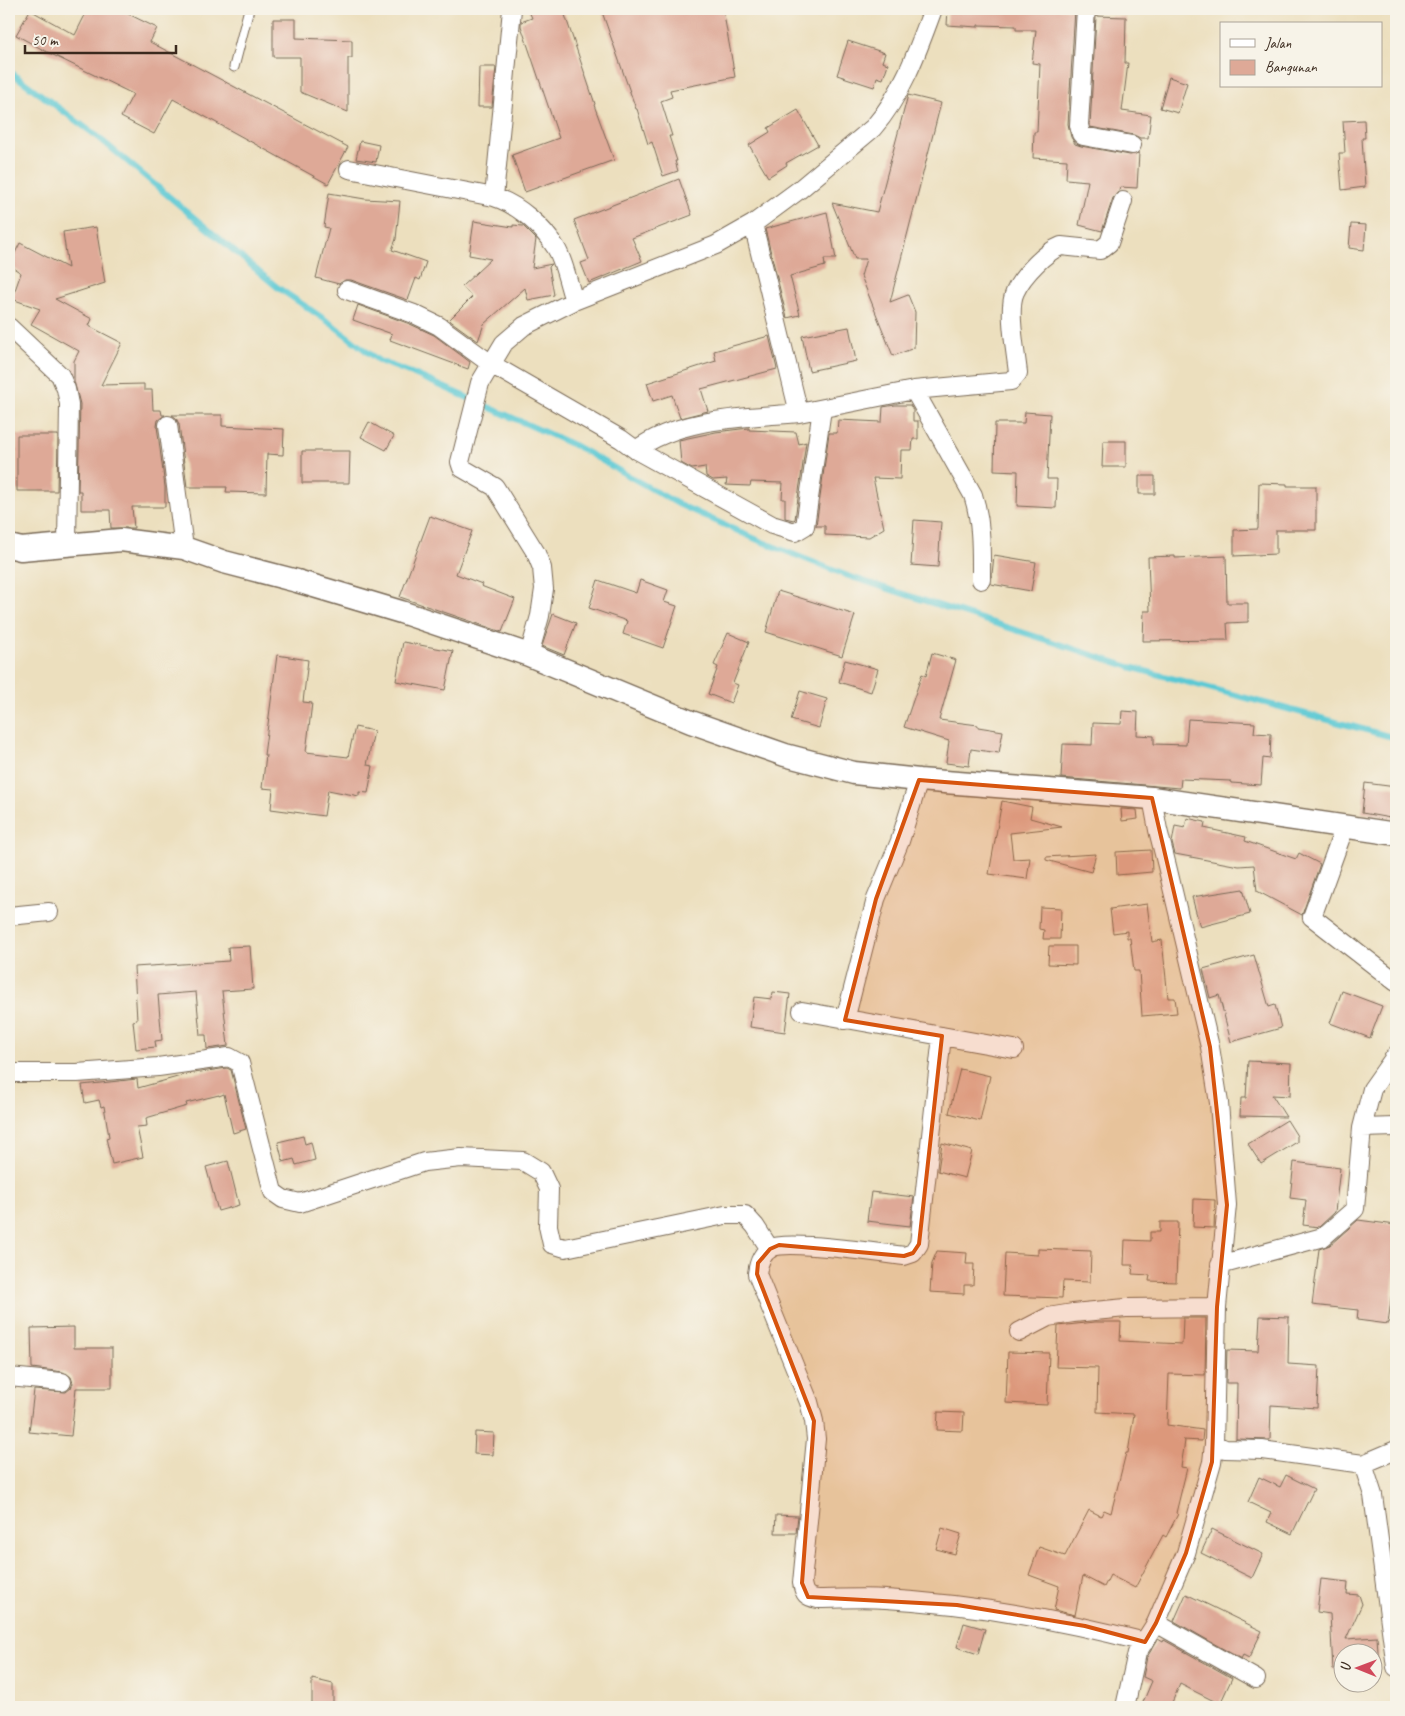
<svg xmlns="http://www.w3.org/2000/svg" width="1405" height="1716" viewBox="0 0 1405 1716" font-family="Caveat,sans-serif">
	<rect width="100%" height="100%" fill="#f7f3e8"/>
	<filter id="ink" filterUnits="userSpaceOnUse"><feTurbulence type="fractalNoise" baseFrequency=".02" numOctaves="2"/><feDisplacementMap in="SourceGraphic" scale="10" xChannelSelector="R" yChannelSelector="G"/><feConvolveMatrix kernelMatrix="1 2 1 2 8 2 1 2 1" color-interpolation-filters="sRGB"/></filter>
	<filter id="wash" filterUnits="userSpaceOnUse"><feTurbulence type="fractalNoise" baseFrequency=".0096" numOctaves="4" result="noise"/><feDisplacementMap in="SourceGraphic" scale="20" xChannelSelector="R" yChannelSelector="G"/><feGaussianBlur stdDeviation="1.12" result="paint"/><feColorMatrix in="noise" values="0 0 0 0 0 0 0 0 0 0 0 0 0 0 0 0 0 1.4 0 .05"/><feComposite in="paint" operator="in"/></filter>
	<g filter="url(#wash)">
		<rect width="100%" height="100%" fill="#ecdfbe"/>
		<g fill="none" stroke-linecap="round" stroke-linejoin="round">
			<!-- stream -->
			<path stroke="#5cc9d4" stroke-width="6" d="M 9,71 L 98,137 L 277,287 L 333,325 L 379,361 L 414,374 L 576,446 L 678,504 L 760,541 L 848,576 L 1130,667 L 1396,738"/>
		</g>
		<g id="blocks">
			<!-- building -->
			<path fill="#dea997" d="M 88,9 L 118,9 L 157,28 L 150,42 L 348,147 L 328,184 L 173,99 L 154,134 L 121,117 L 133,94 L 49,53 L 16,35 L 30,10 L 75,35 Z
				M 528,9 L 563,9 L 595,104 L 594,105 L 614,160 L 525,192 L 512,155 L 559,138 L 521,26 L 521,22 L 532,18 Z
				M 601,9 L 723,9 L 735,77 L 670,90 L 672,97 L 661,101 L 672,136 L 669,136 L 677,161 L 675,161 L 678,171 L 663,176 L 652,142 L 648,144 L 637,109 L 636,109 Z
				M 948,9 L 1075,9 L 1068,124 L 1071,137 L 1075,144 L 1081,146 L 1130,155 L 1139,153 L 1137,188 L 1120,187 L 1119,191 L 1113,198 L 1102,231 L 1079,225 L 1088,181 L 1066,179 L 1067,160 L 1033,158 L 1034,132 L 1037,132 L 1040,64 L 1032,63 L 1036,30 L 1016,30 L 1016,26 L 978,25 L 978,27 L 947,25 Z
				M 1096,16 L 1126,17 L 1125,63 L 1128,63 L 1122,111 L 1151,115 L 1148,138 L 1140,138 L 1134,135 L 1090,127 Z
				M 273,19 L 296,19 L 296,38 L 352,40 L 352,58 L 348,58 L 348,112 L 300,92 L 300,57 L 273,57 Z
				M 848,41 L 885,53 L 882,62 L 888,64 L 883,79 L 877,77 L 874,87 L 837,75 Z
				M 479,67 L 496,67 L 492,107 L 478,107 Z
				M 1169,77 L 1187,83 L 1178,113 L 1160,108 Z
				M 908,95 L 941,103 L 890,302 L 908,295 L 915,312 L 914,348 L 893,356 L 861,276 L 866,259 L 855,259 L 832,203 L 877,212 Z
				M 798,110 L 818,145 L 786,163 L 787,165 L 768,177 L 749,145 L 770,132 L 768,128 Z
				M 1364,120 L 1365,138 L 1362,138 L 1365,187 L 1342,190 L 1339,153 L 1345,153 L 1343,121 Z
				M 360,141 L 379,145 L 376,162 L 356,159 Z
				M 679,179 L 692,215 L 632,238 L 642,261 L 589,283 L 581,263 L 589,260 L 574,220 Z
				M 329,193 L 365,199 L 400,201 L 396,239 L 392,250 L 426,262 L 420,280 L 416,278 L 408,300 L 351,280 L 345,280 L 339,284 L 316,278 L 329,228 L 324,227 Z
				M 827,212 L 836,259 L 824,259 L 825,266 L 790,276 L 800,315 L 787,318 L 765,229 Z
				M 474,221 L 513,227 L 513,225 L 523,226 L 536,239 L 532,268 L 552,264 L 549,267 L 554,295 L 528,300 L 525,288 L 484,324 L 478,341 L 449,320 L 472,297 L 462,286 L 491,259 L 469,255 Z
				M 1351,224 L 1366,225 L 1364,250 L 1349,248 Z
				M 96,227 L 105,283 L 55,299 L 92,319 L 89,326 L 122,343 L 101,385 L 144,384 L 144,390 L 152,390 L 153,410 L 161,410 L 162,415 L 165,415 L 158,420 L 157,426 L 165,487 L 165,507 L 132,507 L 134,528 L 111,528 L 110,510 L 81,510 L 81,491 L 78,491 L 80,404 L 74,381 L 74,361 L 79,351 L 31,324 L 40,309 L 12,299 L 21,273 L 9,265 L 20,243 L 68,268 L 63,232 Z
				M 358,305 L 410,324 L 434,335 L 470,362 L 468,369 L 390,340 L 392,334 L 353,320 Z
				M 849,327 L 856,361 L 809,371 L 802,336 Z
				M 769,336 L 777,369 L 701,389 L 708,411 L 680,418 L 672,395 L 653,401 L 647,383 L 716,361 L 714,351 Z
				M 895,405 L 910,405 L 913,410 L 913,421 L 918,421 L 918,439 L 913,439 L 912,450 L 901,450 L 900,479 L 873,478 L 884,528 L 869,537 L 825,535 L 825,526 L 816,526 L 829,433 L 837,433 L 838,420 L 882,422 L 883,407 Z
				M 1025,412 L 1050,414 L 1047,479 L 1057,479 L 1056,508 L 1017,506 L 1018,471 L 994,470 L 995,423 L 1024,423 Z
				M 172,415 L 222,415 L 222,426 L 284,429 L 283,455 L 267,454 L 266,493 L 226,492 L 227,487 L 187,487 L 179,424 L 176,418 Z
				M 369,422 L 394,436 L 386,450 L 361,437 Z
				M 749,428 L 749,430 L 796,432 L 799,444 L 806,442 L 795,519 L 794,520 L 785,518 L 785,499 L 782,499 L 783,483 L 751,482 L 750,486 L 726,485 L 727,479 L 713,480 L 706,476 L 705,467 L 692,469 L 681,463 L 679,440 L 716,432 Z
				M 17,435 L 58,435 L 57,491 L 17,491 Z
				M 1103,441 L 1126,441 L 1126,467 L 1102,467 Z
				M 302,451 L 350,451 L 349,483 L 302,483 Z
				M 1139,476 L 1155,476 L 1155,494 L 1139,494 Z
				M 1259,483 L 1287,484 L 1287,486 L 1316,486 L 1316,530 L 1276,530 L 1276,554 L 1234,556 L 1234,530 L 1258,529 Z
				M 430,516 L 472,531 L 456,574 L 482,584 L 481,586 L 515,599 L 502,632 L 400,597 Z
				M 914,520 L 941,522 L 938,567 L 911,565 Z
				M 994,555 L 1036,562 L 1031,591 L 991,584 Z
				M 1175,556 L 1175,558 L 1226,556 L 1227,603 L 1248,603 L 1248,622 L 1227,623 L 1228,640 L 1143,641 L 1144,611 L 1150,611 L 1148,557 Z
				M 598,580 L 636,593 L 640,580 L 668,590 L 664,602 L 677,606 L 663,648 L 623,634 L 627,621 L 589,608 Z
				M 778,591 L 855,615 L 842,656 L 766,632 Z
				M 553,614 L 576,623 L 564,655 L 542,646 Z
				M 728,633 L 749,642 L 733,683 L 738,685 L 731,703 L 708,694 L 718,667 L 714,665 Z
				M 403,642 L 453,651 L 445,690 L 396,681 Z
				M 932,653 L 956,660 L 939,720 L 978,725 L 978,727 L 1003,731 L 999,753 L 971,749 L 969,766 L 946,763 L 949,741 L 904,727 L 922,674 L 926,676 Z
				M 277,655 L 308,660 L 303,702 L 312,703 L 306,752 L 348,757 L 355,727 L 374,731 L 367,765 L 373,766 L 368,793 L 359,792 L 359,796 L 328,790 L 324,816 L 271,809 L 273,789 L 262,788 L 266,755 L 264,755 Z
				M 845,660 L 878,669 L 871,692 L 839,682 Z
				M 800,691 L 827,699 L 819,728 L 791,720 Z
				M 1122,711 L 1138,712 L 1137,735 L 1154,736 L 1154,744 L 1186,745 L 1188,719 L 1255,723 L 1254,733 L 1271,734 L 1270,759 L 1263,758 L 1261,785 L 1231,783 L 1231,781 L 1181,779 L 1180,788 L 1061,778 L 1063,744 L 1092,745 L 1093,723 L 1121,724 Z
				M 1365,783 L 1396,787 L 1396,819 L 1362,813 Z
				M 1002,801 L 1032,807 L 1030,818 L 1062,827 L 1010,833 L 1013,859 L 1030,858 L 1027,879 L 989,874 Z
				M 1121,809 L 1137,810 L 1138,819 L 1122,821 Z
				M 1187,818 L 1205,822 L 1204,828 L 1246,837 L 1245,841 L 1296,859 L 1299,853 L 1320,864 L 1302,915 L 1257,891 L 1254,865 L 1239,866 L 1175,854 L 1172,843 L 1175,826 L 1185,828 Z
				M 1151,850 L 1152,872 L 1117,875 L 1116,852 Z
				M 1096,854 L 1091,872 L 1046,860 L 1046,857 Z
				M 1243,889 L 1250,914 L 1200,927 L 1192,897 Z
				M 1147,904 L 1152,942 L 1162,940 L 1168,998 L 1175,998 L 1177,1013 L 1142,1016 L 1139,971 L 1134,971 L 1130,938 L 1127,938 L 1127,931 L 1113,933 L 1110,909 Z
				M 1040,907 L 1061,908 L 1060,939 L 1043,939 L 1044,930 L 1039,929 Z
				M 250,946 L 253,989 L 222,991 L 228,1046 L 207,1049 L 206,1035 L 200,1035 L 196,992 L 158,995 L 162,1040 L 155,1041 L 156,1047 L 136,1049 L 133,1021 L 137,1020 L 134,967 L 229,961 L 228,947 Z
				M 1049,946 L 1076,946 L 1076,965 L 1048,964 Z
				M 1254,955 L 1269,1007 L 1275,1005 L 1281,1028 L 1231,1042 L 1219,995 L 1210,998 L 1203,969 Z
				M 1342,991 L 1382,1006 L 1370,1038 L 1330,1023 Z
				M 773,992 L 790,994 L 785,1032 L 750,1027 L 754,997 L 772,999 Z
				M 1248,1061 L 1291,1063 L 1290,1096 L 1272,1095 L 1286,1117 L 1240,1116 L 1241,1098 L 1246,1098 Z
				M 227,1068 L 231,1070 L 246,1129 L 233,1133 L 224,1094 L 219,1096 L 219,1095 L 186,1103 L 187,1106 L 146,1118 L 147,1126 L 137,1127 L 143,1157 L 112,1164 L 106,1138 L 109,1137 L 104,1106 L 101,1107 L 99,1100 L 85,1103 L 82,1085 L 137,1079 L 138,1088 L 181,1076 L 181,1075 Z
				M 960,1069 L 990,1076 L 980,1121 L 949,1113 Z
				M 1287,1120 L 1297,1136 L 1297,1142 L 1261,1164 L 1248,1144 Z
				M 303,1136 L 305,1144 L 311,1142 L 315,1160 L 296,1165 L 294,1159 L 283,1162 L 278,1142 Z
				M 942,1143 L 972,1151 L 965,1178 L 938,1171 Z
				M 228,1161 L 239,1205 L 218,1211 L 206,1167 Z
				M 1294,1162 L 1340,1168 L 1335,1212 L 1319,1227 L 1303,1225 L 1306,1200 L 1290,1198 Z
				M 871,1192 L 914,1197 L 910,1226 L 867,1221 Z
				M 1194,1199 L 1215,1200 L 1214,1228 L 1193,1227 Z
				M 1358,1220 L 1396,1225 L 1396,1267 L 1395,1267 L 1388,1324 L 1357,1320 L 1358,1310 L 1312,1305 L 1319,1249 L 1330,1245 Z
				M 1160,1222 L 1178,1222 L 1176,1282 L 1149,1281 L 1150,1275 L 1132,1274 L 1133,1265 L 1124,1265 L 1125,1240 L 1150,1241 L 1150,1232 L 1160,1232 Z
				M 1038,1249 L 1091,1251 L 1090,1282 L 1063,1281 L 1062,1298 L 1003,1296 L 1005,1253 L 1038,1255 Z
				M 937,1251 L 967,1253 L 966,1264 L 974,1264 L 973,1285 L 964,1285 L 964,1294 L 930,1292 L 932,1263 Z
				M 1260,1316 L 1289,1317 L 1288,1364 L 1319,1366 L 1317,1408 L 1271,1405 L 1270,1440 L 1236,1439 L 1237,1383 L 1226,1383 L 1227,1350 L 1258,1351 Z
				M 1183,1318 L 1206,1318 L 1205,1375 L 1169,1374 L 1167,1425 L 1203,1430 L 1202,1441 L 1183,1440 L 1185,1441 L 1181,1467 L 1187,1468 L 1176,1513 L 1178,1514 L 1166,1537 L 1163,1535 L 1135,1588 L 1110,1575 L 1104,1587 L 1083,1576 L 1075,1615 L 1054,1610 L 1059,1586 L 1029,1575 L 1039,1547 L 1065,1556 L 1089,1510 L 1101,1516 L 1104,1510 L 1111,1513 L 1126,1453 L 1128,1453 L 1134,1414 L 1097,1412 L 1098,1368 L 1056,1367 L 1058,1326 L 1095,1322 L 1121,1322 L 1120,1341 L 1182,1344 Z
				M 74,1327 L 74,1348 L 112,1348 L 112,1388 L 76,1388 L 71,1436 L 29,1432 L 34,1390 L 66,1392 L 71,1388 L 73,1383 L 71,1377 L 63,1372 L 32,1368 L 31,1328 Z
				M 1008,1352 L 1049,1353 L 1047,1405 L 1006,1403 Z
				M 938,1412 L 964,1413 L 963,1431 L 937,1430 Z
				M 475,1432 L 494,1433 L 493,1455 L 474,1454 Z
				M 1286,1475 L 1314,1489 L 1292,1534 L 1267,1522 L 1271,1513 L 1248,1502 L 1259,1477 L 1280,1487 Z
				M 776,1515 L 798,1516 L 796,1533 L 775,1533 Z
				M 942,1528 L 961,1534 L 955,1554 L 936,1549 Z
				M 1212,1529 L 1263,1554 L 1252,1578 L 1201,1553 Z
				M 1321,1579 L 1348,1582 L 1347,1594 L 1359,1595 L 1362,1604 L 1346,1639 L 1377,1637 L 1379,1667 L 1372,1668 L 1372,1654 L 1342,1654 L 1342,1669 L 1333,1670 L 1330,1614 L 1317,1612 Z
				M 1186,1594 L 1262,1631 L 1249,1658 L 1243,1655 L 1241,1659 L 1174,1621 Z
				M 964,1623 L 985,1629 L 978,1654 L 957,1647 Z
				M 1158,1639 L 1163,1642 L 1164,1640 L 1232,1678 L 1220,1704 L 1180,1684 L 1170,1707 L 1141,1707 L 1152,1681 L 1143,1677 L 1147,1657 Z
				M 312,1679 L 333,1684 L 333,1707 L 312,1707 Z"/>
		</g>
	</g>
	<g filter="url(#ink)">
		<use href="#blocks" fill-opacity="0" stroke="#796956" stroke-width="1"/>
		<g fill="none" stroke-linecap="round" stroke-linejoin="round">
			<!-- service casing -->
			<g stroke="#796956" stroke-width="11">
				<path id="service" d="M 234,67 L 249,9"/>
			</g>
			<!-- minor casing -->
			<g stroke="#796956" stroke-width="20">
				<path id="minor" d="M 1086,9 L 1079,125 L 1081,134 L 1083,136 L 1132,145
					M 349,169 L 494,197 C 519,205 542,226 556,248 C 564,260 569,287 574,301
					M 494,197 L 512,9
					M 753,224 L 799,413 L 914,390 L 1011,381 L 1018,373 C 1016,353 1007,309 1015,292 C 1020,281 1028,272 1036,264 C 1044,256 1051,250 1061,246 L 1100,250 L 1109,243 L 1123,201
					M 347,290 L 414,314 L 439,326 L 491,364 L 621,439 L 636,450 L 772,525 L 795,532 L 805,526 L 822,409
					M 9,327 L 60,375 L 66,389 L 69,404 L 67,545
					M 914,390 L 973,495 C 982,523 981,550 981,580
					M 168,425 L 184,548
					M 636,450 C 680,417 746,418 799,413
					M 529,655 L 540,616 L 544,589 L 542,568 L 536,553 L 495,487 L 462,468 L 460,462 L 480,383 L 504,343 L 524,326 L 574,301 L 716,245 L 753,224 L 799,190 L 873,128 C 902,95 918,50 933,9
					M 1345,826 L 1312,917 L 1396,982
					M 9,916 L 49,912
					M 802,1011 L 1014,1049
					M 845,1020 L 876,899 L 900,841 L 919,780
					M 942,1036 L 919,1244 L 913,1253 L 904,1256 C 881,1253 786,1240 771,1248 C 761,1254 758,1264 757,1274 L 809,1402 L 814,1421 L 816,1439 L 802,1583 C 804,1594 806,1597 818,1599 C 840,1599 863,1597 886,1599 C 973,1604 1060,1620 1145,1642
					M 9,1073 L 77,1073 L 158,1067 L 229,1057 L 240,1063 L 273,1192 L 283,1199 L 300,1203 L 424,1162 L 461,1158 L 523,1161 L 541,1172 L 549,1189 L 548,1226 L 552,1244 L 565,1248 L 725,1215 L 745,1215 L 755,1226 L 770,1249
					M 1362,1128 L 1372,1089 L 1396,1055
					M 1220,1265 L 1323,1237 L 1355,1209 L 1362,1128 L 1396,1127
					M 1019,1332 L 1048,1317 L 1073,1313 L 1126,1308 L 1217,1307
					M 9,1377 L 62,1382
					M 1214,1444 L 1225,1449 L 1262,1450 L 1363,1464
					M 1396,1450 L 1363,1464 L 1373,1495 L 1396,1667
					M 1156,1623 L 1256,1679
					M 1125,1707 L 1137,1653 L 1156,1623 L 1186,1553 L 1212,1462 L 1214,1444 L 1217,1307 L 1227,1205 L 1219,1103 L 1210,1047 L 1167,866 L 1158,830 L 1152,798"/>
			</g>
			<!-- tertiary casing -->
			<g stroke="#796956" stroke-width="25">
				<path id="tertiary" d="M 9,546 L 21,549 L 121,540 L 184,548 L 224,562 L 297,581 L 401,612 L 529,655 L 691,722 L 785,755 L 854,773 L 919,780 L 1152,798 L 1396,834"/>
			</g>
			<!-- service -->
			<use href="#service" stroke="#fff" stroke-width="9"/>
			<!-- minor -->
			<use href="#minor" stroke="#fff" stroke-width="18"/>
			<!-- tertiary -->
			<use href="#tertiary" stroke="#fff" stroke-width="22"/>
		</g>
	</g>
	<!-- marked area -->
	<path fill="#d7540e" fill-opacity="0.2" stroke="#d7540e" stroke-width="4" stroke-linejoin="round" d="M 919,780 L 1152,798 L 1210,1047 L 1227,1205 L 1217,1307 L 1212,1462 L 1186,1553 L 1156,1623 L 1145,1642 L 1085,1626 L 957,1605 L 808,1597 L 802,1583 L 814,1421 L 757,1274 L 758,1263 L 770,1249 L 779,1245 L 904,1256 L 913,1253 L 919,1244 L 942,1036 L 845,1020 L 876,899 Z"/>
	<!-- margin -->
	<rect width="1405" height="1716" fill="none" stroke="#f7f3e8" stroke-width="30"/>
	<!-- legend -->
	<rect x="1220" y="22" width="162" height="65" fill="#f7f3e8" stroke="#aca397"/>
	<rect x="1230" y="39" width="25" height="8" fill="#ffffff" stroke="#aca397"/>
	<text x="1265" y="48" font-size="15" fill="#3b2a1e">Jalan</text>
	<rect x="1230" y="60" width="25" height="15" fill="#dea997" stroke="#aca397"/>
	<text x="1265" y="72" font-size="15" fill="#3b2a1e">Bangunan</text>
	<!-- north arrow -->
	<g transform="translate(1358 1668) rotate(271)"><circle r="24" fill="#f7f3e8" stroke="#aca397"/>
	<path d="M0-4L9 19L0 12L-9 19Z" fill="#d1495b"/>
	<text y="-8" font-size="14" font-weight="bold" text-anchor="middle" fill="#3b2a1e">U</text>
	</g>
	<!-- scale -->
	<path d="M25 45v8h151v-8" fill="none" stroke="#3b2a1e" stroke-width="2.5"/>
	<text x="32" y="45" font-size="15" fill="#3b2a1e" stroke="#f7f3e8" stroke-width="4" paint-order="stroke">50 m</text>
</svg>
